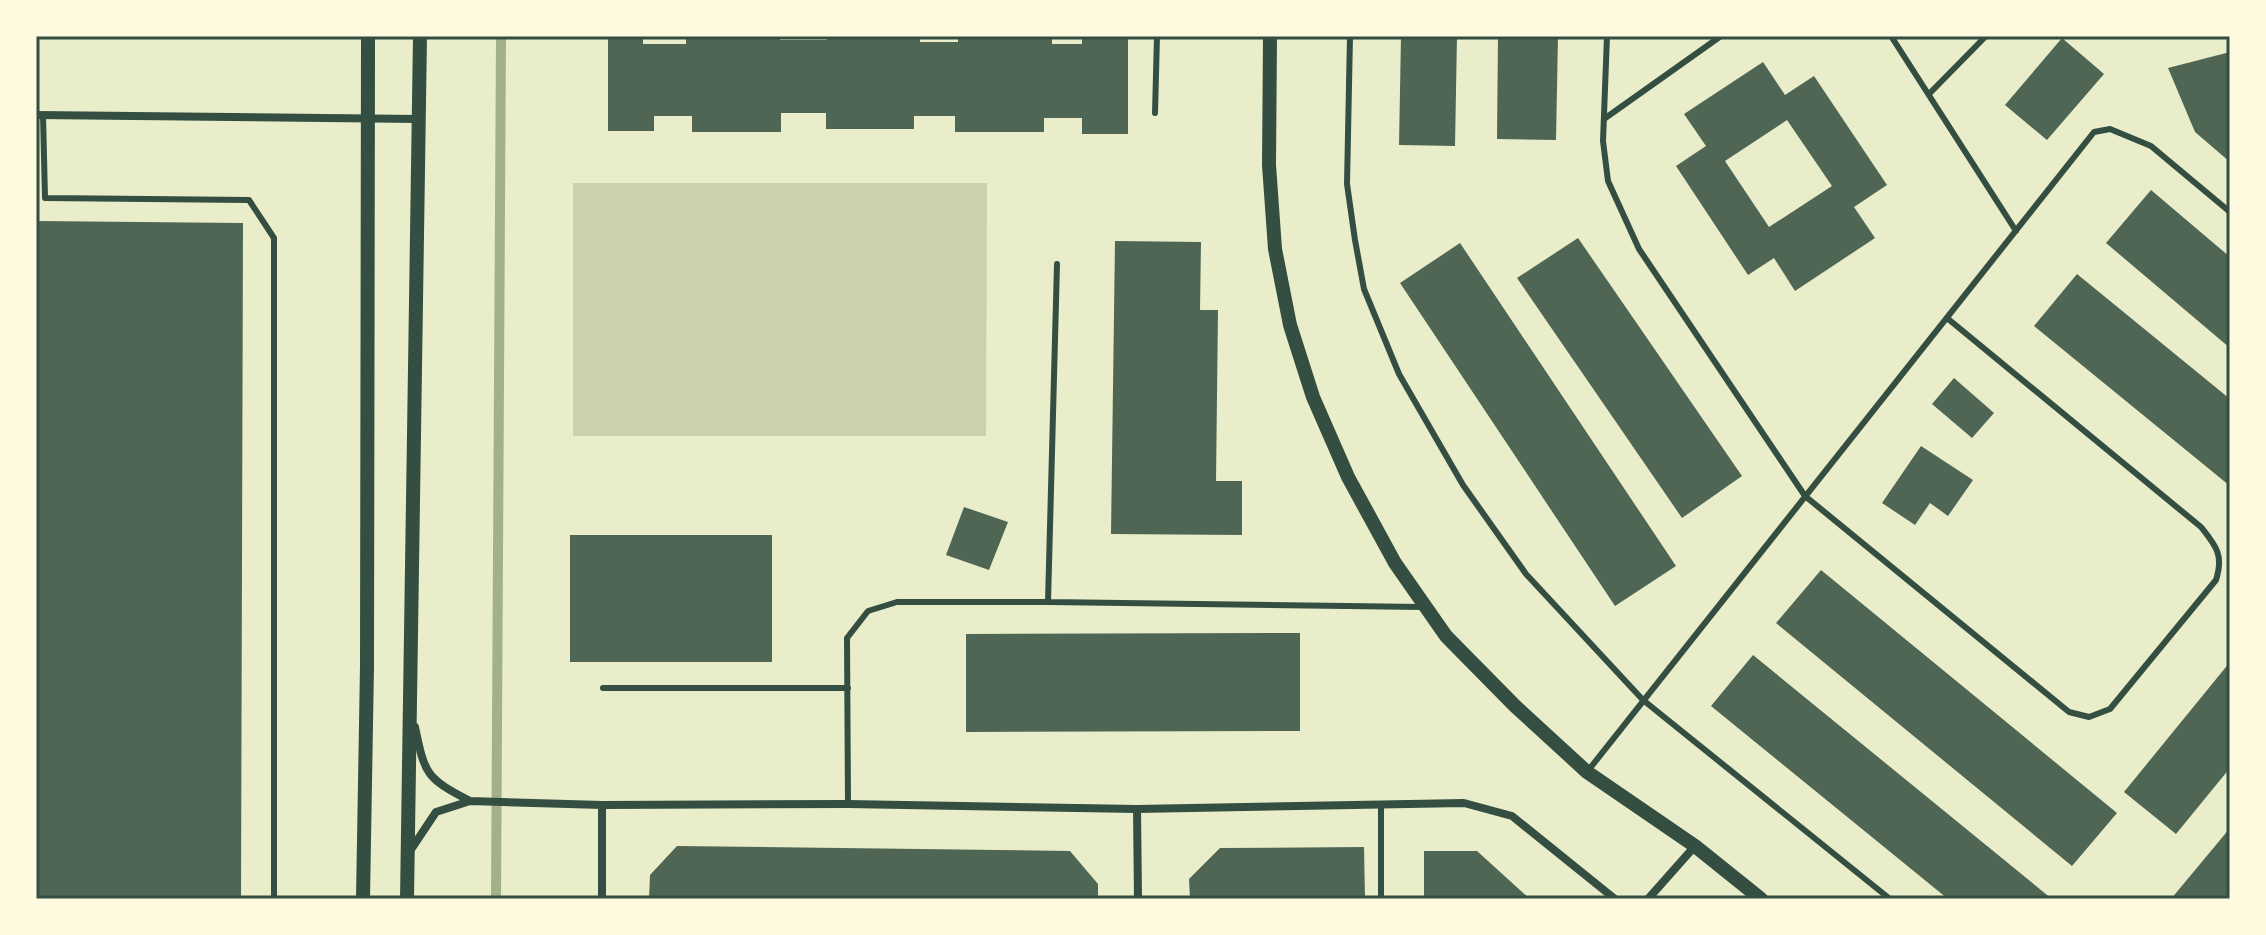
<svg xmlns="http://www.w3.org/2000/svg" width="2266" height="935" viewBox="0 0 2266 935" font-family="'Source Sans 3',sans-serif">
	<rect width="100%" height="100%" fill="#e9edc9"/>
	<!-- green -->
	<path fill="#cad2ad" d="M 573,183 L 987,183 L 986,436 L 573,436 Z"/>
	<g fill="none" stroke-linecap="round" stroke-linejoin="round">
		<!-- stream -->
		<path stroke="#a3b18a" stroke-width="10" d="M 496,899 L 501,36"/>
	</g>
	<!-- building -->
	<path fill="#4f6655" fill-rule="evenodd" d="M 608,36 L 643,36 L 643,44 L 686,44 L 686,36 L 780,36 L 780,40 L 827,40 L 827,36 L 920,36 L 920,42 L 958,42 L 958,36 L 1052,36 L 1052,44 L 1082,44 L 1082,36 L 1128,36 L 1128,134 L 1082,134 L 1082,118 L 1044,118 L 1044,132 L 955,132 L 955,116 L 914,116 L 914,129 L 826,129 L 826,113 L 781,113 L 781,132 L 692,132 L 692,116 L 654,116 L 654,131 L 608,131 Z
		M 1401,36 L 1457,36 L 1455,146 L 1399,145 Z
		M 1498,36 L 1558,36 L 1556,140 L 1497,139 Z
		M 2062,38 L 2104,74 L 2047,140 L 2005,105 Z
		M 2230,52 L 2230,162 L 2195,132 L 2168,68 Z
		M 1763,62 L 1785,95 L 1814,76 L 1887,185 L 1854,207 L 1875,238 L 1795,291 L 1774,258 L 1748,275 L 1676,166 L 1706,146 L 1684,114 ZM 1787,120 L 1832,186 L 1769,227 L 1725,161 Z
		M 2151,190 L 2230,257 L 2230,348 L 2106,243 Z
		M 36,221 L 243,223 L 241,899 L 36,899 Z
		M 1578,238 L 1742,476 L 1682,518 L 1517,278 Z
		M 1115,241 L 1201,242 L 1200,310 L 1218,310 L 1216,481 L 1242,481 L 1242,535 L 1111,534 Z
		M 1460,243 L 1676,566 L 1615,606 L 1400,283 Z
		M 2077,274 L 2230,399 L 2230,486 L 2034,326 Z
		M 1954,378 L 1994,413 L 1972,438 L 1932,404 Z
		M 1921,446 L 1973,480 L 1948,516 L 1930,503 L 1915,525 L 1882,503 Z
		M 964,507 L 1008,522 L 989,570 L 946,555 Z
		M 570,535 L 772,535 L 772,662 L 570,662 Z
		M 1821,570 L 2117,813 L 2072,866 L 1776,623 Z
		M 1300,633 L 1300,731 L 966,732 L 966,634 Z
		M 1753,655 L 2052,899 L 1948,899 L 1711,706 Z
		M 2230,662 L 2230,768 L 2176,834 L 2124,792 Z
		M 2230,828 L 2230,899 L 2171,899 Z
		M 677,846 L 1070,851 L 1098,884 L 1098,899 L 649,899 L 650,875 Z
		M 1364,847 L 1365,899 L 1190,899 L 1189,879 L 1220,848 Z
		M 1424,851 L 1477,851 L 1530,899 L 1424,899 Z"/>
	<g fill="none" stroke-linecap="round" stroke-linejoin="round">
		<!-- service -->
		<path stroke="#344e41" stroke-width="6" d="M 1350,36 L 1347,184 L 1355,240 L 1364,289 L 1399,374 L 1463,485 L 1526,574 L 1643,700 L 1890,899
			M 1607,36 L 1603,141 L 1608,181 L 1639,249 L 1805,496 L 2069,712 L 2089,717 L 2110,709 L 2216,580 C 2224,555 2216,546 2201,527 L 1947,318
			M 1891,36 L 2016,231
			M 1929,94 L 1986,36
			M 1155,113 L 1157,36
			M 43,115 L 45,198 L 249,200 L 274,238 L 274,899
			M 1604,119 L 1721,36
			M 1048,602 L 1057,264
			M 603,688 L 848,688
			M 1587,772 L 2094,132 L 2110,129 L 2151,146 L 2230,212
			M 848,804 L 847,638 L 868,611 L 897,602 L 1048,602 L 1422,607
			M 1381,804 L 1381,899"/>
		<!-- minor -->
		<path stroke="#344e41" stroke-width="8" d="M 36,115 L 419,119
			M 415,727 C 425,775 426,778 470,801
			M 1137,809 L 1138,899
			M 410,851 L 436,812 L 470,801 L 602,805 L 848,804 L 1137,809 L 1464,803 L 1512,816 L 1615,899
			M 602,899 L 602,805
			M 1648,899 L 1695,846"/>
		<!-- tertiary -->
		<path stroke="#344e41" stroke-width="14" d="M 1270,36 L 1269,165 L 1275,249 L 1290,325 L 1313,397 L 1348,477 L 1395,563 L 1446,636 L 1515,706 L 1587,772 L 1695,846 L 1761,899
			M 363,899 L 367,666 L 368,36
			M 407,899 L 420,36"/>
	</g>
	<!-- border -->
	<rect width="2266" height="935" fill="none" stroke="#fefae0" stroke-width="76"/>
	<rect x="38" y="38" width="2190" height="859" fill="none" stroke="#344e41" stroke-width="3"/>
</svg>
